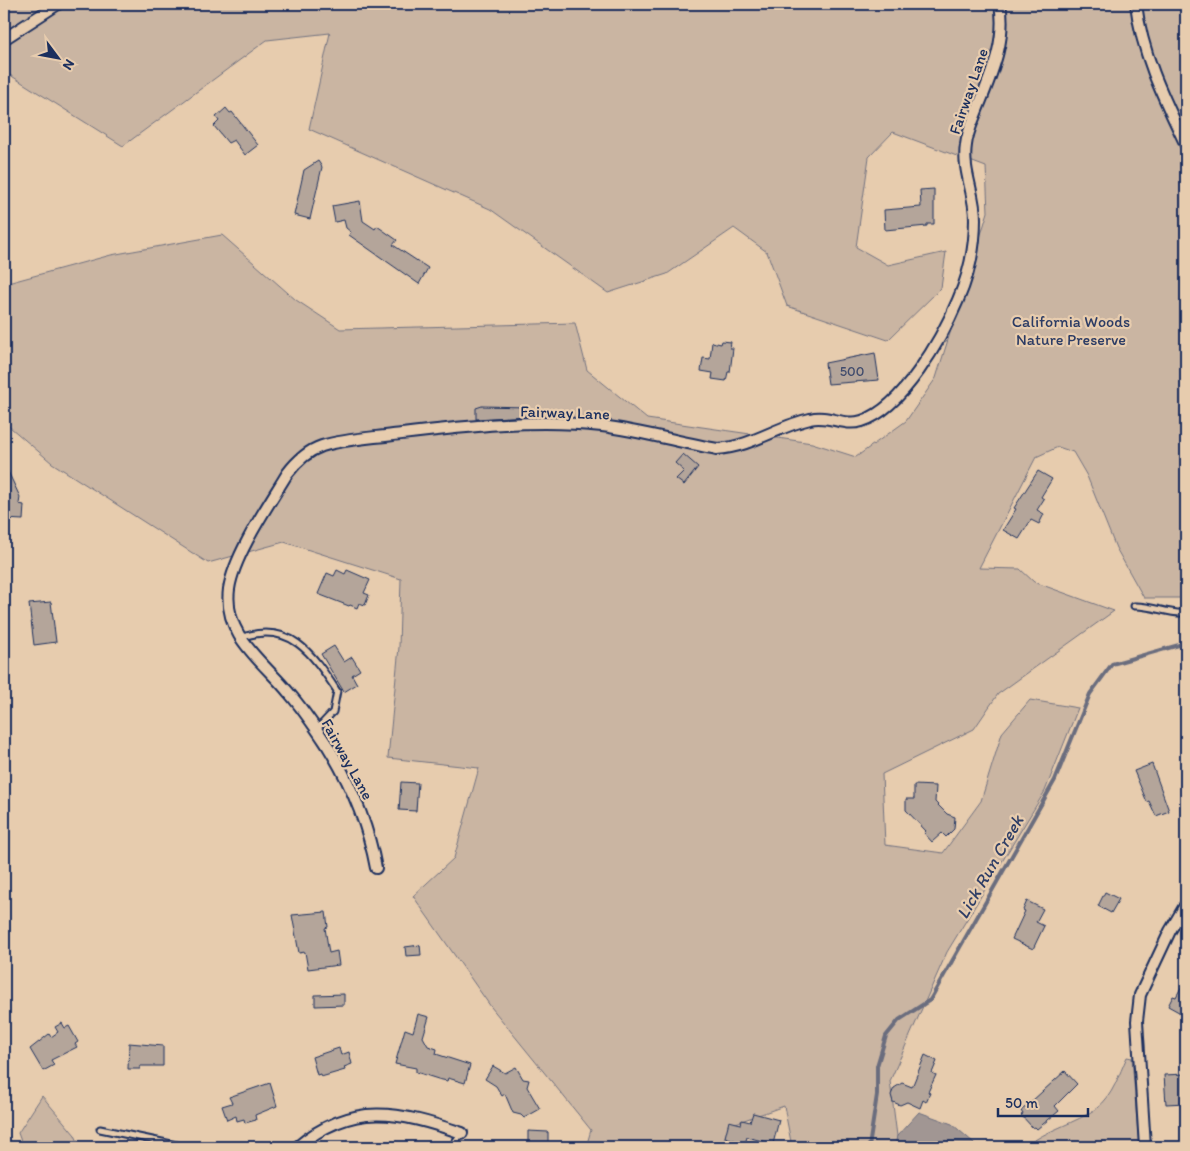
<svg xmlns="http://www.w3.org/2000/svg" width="1190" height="1151" viewBox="0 0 1190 1151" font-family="Itim,sans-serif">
	<rect width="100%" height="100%" fill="#e7ccae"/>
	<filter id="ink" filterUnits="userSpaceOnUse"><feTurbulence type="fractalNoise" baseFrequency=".02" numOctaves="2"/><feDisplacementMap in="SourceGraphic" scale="10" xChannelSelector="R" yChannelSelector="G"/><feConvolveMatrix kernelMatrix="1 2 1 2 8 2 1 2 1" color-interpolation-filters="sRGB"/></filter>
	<g filter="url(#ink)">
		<!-- green -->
		<path fill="#cab5a2" stroke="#727280" d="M 4,4 L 1186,4 L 1186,598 L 1144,598 L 1116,548 L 1087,476 L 1073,452 L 1058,447 L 1036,457 L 979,568 L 1020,569 L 1034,582 L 1114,611 L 998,694 L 974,729 L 882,774 L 885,845 L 943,853 L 981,801 L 1002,733 L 1030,700 L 1078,708 L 1045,791 L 947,952 L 890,1081 L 897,1136 L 895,1147 L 792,1147 L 784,1106 L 730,1125 L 721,1147 L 586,1147 L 591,1130 L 491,1007 L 413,896 L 454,858 L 479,768 L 388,758 L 399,647 L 401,579 L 284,542 L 208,563 L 52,463 L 4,422 L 4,284 L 111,255 L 222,235 L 296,300 L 340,329 L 575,323 L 587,370 L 647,419 L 812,443 L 856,457 L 906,421 L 936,378 L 988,212 L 986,167 L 893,132 L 869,157 L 856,247 L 888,265 L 946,252 L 941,288 L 888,340 L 787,306 L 767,252 L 734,228 L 667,274 L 608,293 L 490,209 L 309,129 L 330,33 L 267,40 L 123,146 L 10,75 L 4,78 Z
			M 1127,1057 L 1132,1058 L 1139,1147 L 1025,1147 C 1047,1129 1075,1124 1097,1108 C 1113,1096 1119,1074 1127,1057 Z
			M 42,1096 L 75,1135 L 80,1147 L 23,1147 L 18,1133 Z"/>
		<!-- water -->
		<path fill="#a19693" stroke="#6b6d7e" d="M 919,1112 L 952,1124 L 974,1143 L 975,1147 L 895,1147 L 897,1136 Z"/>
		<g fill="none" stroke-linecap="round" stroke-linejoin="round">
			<!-- stream -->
			<path stroke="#6b6d7e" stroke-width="4" d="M 869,1147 L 877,1095 L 877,1066 L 886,1036 L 899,1020 L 930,1000 L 1055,780 L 1090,694 L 1112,664 L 1186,643"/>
		</g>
		<!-- building -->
		<path fill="#b4a59a" stroke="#1b2f5e" d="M 226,108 L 230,113 L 232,112 L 258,145 L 245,155 L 234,140 L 228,143 L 214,126 L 219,121 L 216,117 Z
			M 318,161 L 322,167 L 310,219 L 294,215 L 304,170 Z
			M 934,189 L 934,224 L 927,224 L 927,226 L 885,230 L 884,210 L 921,207 L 920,190 Z
			M 360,201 L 363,221 L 375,229 L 377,226 L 397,240 L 393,245 L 428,268 L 419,284 L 349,235 L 351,232 L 346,228 L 344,220 L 335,222 L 332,206 Z
			M 722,341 L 731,342 L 730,348 L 733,348 L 730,372 L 728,372 L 726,381 L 712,379 L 713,373 L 701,371 L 703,358 L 710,359 L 712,342 L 721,344 Z
			M 875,353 L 879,380 L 828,384 L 825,363 Z
			M 482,406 L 527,407 L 527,416 L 476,419 L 476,408 Z
			M 683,454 L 698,467 L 684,485 L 676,479 L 684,471 L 675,463 Z
			M 4,463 L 20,497 L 19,504 L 24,505 L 23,520 L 4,519 Z
			M 1038,471 L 1052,479 L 1041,497 L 1044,499 L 1037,510 L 1044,514 L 1039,524 L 1031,520 L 1019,539 L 1003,530 L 1016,509 L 1014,508 Z
			M 337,570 L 345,574 L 347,570 L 370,580 L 364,593 L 369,595 L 365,605 L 359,603 L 357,608 L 350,605 L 349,606 L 318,594 L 327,573 L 334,576 Z
			M 51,602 L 56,642 L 34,645 L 29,604 Z
			M 334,646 L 344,662 L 352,657 L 360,670 L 352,675 L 357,684 L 344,692 L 321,654 Z
			M 1152,764 L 1169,811 L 1156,816 L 1149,801 L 1147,802 L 1134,771 Z
			M 401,782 L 418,783 L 416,811 L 399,810 Z
			M 914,785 L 936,786 L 935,802 L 947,814 L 955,817 L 954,829 L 946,837 L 942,833 L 932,842 L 924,833 L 926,831 L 906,810 L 906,799 L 914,799 Z
			M 1105,892 L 1119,899 L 1111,913 L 1098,906 Z
			M 1027,901 L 1043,909 L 1036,922 L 1044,926 L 1033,949 L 1012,939 L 1025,911 L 1023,910 Z
			M 326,912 L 328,927 L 325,928 L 329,953 L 337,951 L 339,965 L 308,969 L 305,952 L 299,953 L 292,915 Z
			M 420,945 L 421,955 L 406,956 L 405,947 Z
			M 1186,978 L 1186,1016 L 1168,1006 L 1173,996 L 1176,997 Z
			M 344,994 L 344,1005 L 315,1006 L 315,995 Z
			M 418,1014 L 429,1017 L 423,1037 L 428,1046 L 437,1049 L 436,1054 L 470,1065 L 465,1083 L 448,1078 L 447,1081 L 438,1079 L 416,1072 L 416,1068 L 395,1064 L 405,1029 L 413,1032 Z
			M 62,1023 L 65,1028 L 69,1026 L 78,1042 L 75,1044 L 77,1047 L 51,1060 L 54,1065 L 43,1071 L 30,1049 L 49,1034 L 51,1037 L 58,1032 L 55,1027 Z
			M 129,1043 L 163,1046 L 163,1066 L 140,1066 L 140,1069 L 128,1069 Z
			M 339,1048 L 341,1055 L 349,1052 L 352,1064 L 344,1067 L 345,1070 L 321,1077 L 320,1074 L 317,1075 L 312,1057 Z
			M 925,1055 L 937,1061 L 932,1073 L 936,1075 L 928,1092 L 930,1093 L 926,1102 L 923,1100 L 920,1108 L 907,1102 L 900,1105 L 893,1102 L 891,1095 L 894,1088 L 902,1083 L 912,1087 Z
			M 493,1066 L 505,1073 L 516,1067 L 523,1079 L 529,1080 L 527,1087 L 540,1109 L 524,1118 L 521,1115 L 513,1113 L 505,1094 L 502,1096 L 496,1086 L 485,1079 Z
			M 1065,1071 L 1077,1084 L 1055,1106 L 1059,1111 L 1037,1129 L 1035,1127 L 1033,1128 L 1021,1115 L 1023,1114 L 1021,1111 Z
			M 1185,1074 L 1186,1103 L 1166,1104 L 1164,1075 Z
			M 270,1083 L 277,1106 L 255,1115 L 256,1120 L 245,1123 L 244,1119 L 237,1121 L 236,1116 L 227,1120 L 222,1106 L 232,1103 L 229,1097 Z
			M 753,1113 L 779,1120 L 773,1144 L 747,1137 L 745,1144 L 725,1137 L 729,1121 L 741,1124 L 742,1120 L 750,1122 Z
			M 528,1131 L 548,1132 L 548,1147 L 528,1147 Z"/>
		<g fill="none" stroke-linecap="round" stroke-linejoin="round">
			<!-- lane casing -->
			<g stroke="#1b2f5e" stroke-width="9">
				<path id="lane" d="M 1134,606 C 1152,605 1169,615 1186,613
					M 240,638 C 290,620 312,653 337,691 L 333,712 L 316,730
					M 100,1129 L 186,1147
					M 451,1147 L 461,1134"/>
			</g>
			<!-- street casing -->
			<g stroke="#1b2f5e" stroke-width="14">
				<path id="street" d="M 1136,4 C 1142,55 1164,99 1186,145
					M 4,39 L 58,4
					M 376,868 C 368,825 350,782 327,745 C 315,727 303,709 289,693 C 263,661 223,636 229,589 C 234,555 269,504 287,474 C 296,462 307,451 322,446 C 345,439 370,438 393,435 C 461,427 534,418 602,426 C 640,431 679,442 717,449 C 751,447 778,426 810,419 C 829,414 843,427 862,421 C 903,408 942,338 958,300 C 969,275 975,246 975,219 C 975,193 962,171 966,145 C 967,134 972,123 976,113 C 990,77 1007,42 1000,4
					M 297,1147 C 353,1100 399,1112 462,1133
					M 1145,1147 L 1137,1021 L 1140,995 L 1170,931 L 1186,904"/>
			</g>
			<!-- lane -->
			<use href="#lane" stroke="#e7ccae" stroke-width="5"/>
			<!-- street -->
			<use href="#street" stroke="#e7ccae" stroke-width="10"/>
		</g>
	</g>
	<g text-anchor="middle" stroke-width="4.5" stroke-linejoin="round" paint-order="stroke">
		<!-- number labels -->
		<g font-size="14" fill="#414c6d">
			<text x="852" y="376">500</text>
		</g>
		<!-- street labels -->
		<g font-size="16" fill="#1b2f5e" stroke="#e7ccae">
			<text transform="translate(968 91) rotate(-71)" y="6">Fairway Lane</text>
			<text transform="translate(565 412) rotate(2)" y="6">Fairway Lane</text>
			<text transform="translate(348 759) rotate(61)" y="6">Fairway Lane</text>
		</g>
		<!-- park labels -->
		<g font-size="16" fill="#2c3c65" stroke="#e7ccae">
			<text x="1071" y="327">California Woods<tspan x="1071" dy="18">Nature Preserve</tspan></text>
		</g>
		<!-- water labels -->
		<g font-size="18" font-style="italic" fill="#2f3e66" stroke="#e7ccae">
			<text transform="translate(990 867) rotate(-60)" y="6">Lick Run Creek</text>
		</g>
	</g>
	<!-- margin -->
	<rect width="1190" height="1151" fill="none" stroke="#e7ccae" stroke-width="20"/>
	<rect x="10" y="10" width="1170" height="1131" fill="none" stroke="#1b2f5e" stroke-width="2" filter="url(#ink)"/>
	<!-- north arrow -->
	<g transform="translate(58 58) rotate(122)" stroke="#e7ccae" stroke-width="4" paint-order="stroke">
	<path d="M0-4L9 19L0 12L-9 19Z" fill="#1b2f5e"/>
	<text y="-8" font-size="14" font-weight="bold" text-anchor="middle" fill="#1b2f5e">N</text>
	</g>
	<!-- scale -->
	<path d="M998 1108v8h90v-8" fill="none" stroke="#1b2f5e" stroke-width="2.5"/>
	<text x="1005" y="1108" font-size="15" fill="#1b2f5e" stroke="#e7ccae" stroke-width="4" paint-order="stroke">50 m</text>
</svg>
